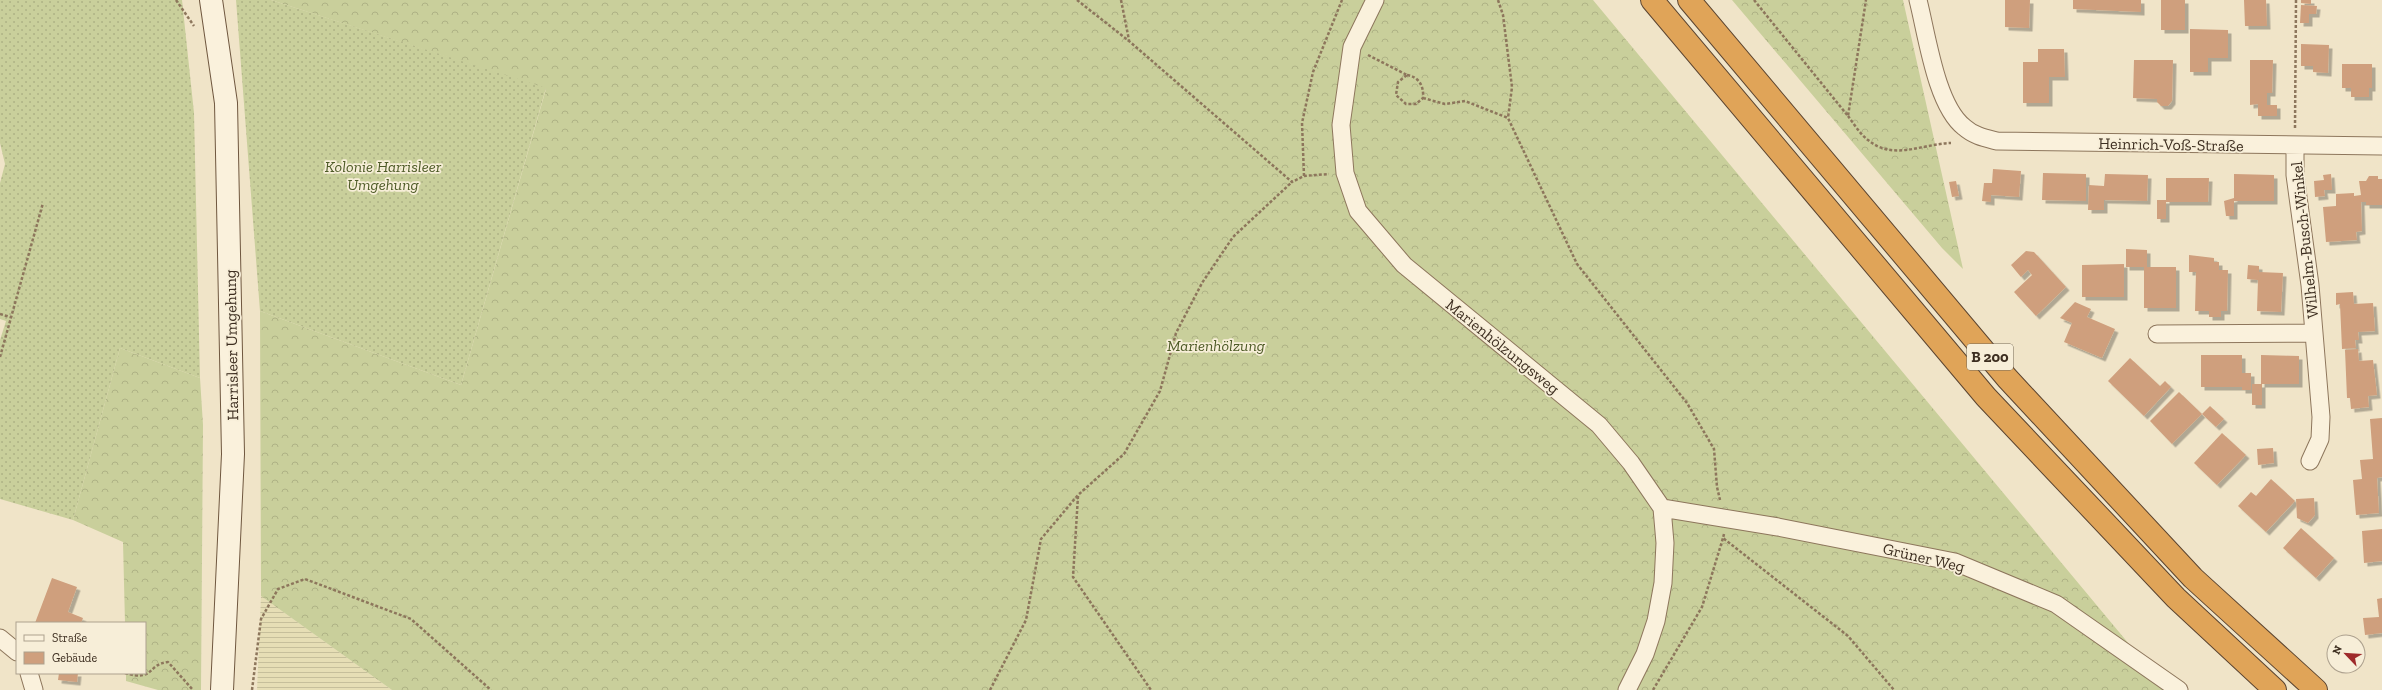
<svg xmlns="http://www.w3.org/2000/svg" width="2382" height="690" viewBox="0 0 2382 690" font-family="'Zilla Slab',serif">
	<defs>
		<pattern id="farmland-rules" width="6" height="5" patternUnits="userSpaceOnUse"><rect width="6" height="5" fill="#e6deb5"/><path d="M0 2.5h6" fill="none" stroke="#c6bf9b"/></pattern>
		<pattern id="forest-crowns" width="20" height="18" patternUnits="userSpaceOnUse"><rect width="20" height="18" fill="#c9cf9b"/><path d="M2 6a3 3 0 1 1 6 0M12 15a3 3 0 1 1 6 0" fill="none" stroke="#aeb285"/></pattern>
		<pattern id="garden-dots" width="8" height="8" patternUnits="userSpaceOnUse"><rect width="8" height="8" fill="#c9cf9b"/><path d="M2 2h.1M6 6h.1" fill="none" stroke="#aeb285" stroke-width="1.8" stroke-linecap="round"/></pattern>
		<filter id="shadow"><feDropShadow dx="3.5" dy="3.5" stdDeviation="0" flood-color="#0004"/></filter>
	</defs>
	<rect width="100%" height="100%" fill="#f0e4c8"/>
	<!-- farmland -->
	<path fill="url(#farmland-rules)" d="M 261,596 L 392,690 L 257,690 Z"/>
	<!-- forest -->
	<path fill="url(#forest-crowns)" d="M 271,0 L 1593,0 L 2129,644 L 2172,690 L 392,690 L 261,596 L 260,311 L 461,385 L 546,89 Z
		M 1732,0 L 1903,0 L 1963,269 L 1942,248 Z
		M 120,348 L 200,378 L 203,425 L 201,690 L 158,690 L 126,681 L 126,673 L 145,673 L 145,623 L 125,623 L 123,542 L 73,520 Z"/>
	<!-- garden -->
	<path fill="url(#garden-dots)" d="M 0,0 L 182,0 L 194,113 L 200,378 L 120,348 L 73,520 L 0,499 L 0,340 L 6,321 L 0,319 L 0,183 L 5,164 L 0,143 Z
		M 236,0 L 271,0 L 546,88 L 461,385 L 260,311 Z"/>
	<!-- building -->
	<path fill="#cf9f7d" filter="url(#shadow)" d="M 2005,0 L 2030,0 L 2029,28 L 2005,27 Z
		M 2073,0 L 2141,0 L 2141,12 L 2073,9 Z
		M 2161,0 L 2185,0 L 2185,30 L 2161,30 Z
		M 2244,0 L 2266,0 L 2267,26 L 2245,26 Z
		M 2301,0 L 2311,0 L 2311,4 L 2301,3 Z
		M 2301,5 L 2317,6 L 2316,14 L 2309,14 L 2309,23 L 2300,23 Z
		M 2190,29 L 2228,30 L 2228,58 L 2208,58 L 2208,72 L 2190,72 Z
		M 2301,44 L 2329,45 L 2328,73 L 2313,72 L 2313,66 L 2301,66 Z
		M 2038,49 L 2064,49 L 2065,77 L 2049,77 L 2049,103 L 2023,103 L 2023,62 L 2038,62 Z
		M 2134,60 L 2173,60 L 2172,101 L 2168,106 L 2161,106 L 2157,102 L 2157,99 L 2133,98 Z
		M 2250,60 L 2273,60 L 2272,93 L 2267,93 L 2267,105 L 2277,105 L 2277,116 L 2258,116 L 2258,104 L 2250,105 Z
		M 2342,64 L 2372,64 L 2372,88 L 2369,88 L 2369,97 L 2351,97 L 2351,88 L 2342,88 Z
		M 1993,169 L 2021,171 L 2019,197 L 1991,195 L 1991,202 L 1982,201 L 1984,183 L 1992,183 Z
		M 2043,173 L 2086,174 L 2086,201 L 2042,200 Z
		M 2105,174 L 2148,175 L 2147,201 L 2104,200 L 2104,210 L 2088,210 L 2089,185 L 2104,186 Z
		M 2234,174 L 2274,175 L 2274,201 L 2234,201 L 2234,216 L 2226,216 L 2224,201 L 2234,198 Z
		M 2331,174 L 2332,190 L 2324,190 L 2325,196 L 2315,197 L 2314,181 L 2324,180 L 2323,175 Z
		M 2369,176 L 2378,176 L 2378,179 L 2382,179 L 2382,205 L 2366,205 L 2366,202 L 2361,202 L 2362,231 L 2356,232 L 2357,240 L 2326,242 L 2323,207 L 2336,206 L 2336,194 L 2354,193 L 2354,196 L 2361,195 L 2359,181 L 2366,181 Z
		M 2166,178 L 2209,178 L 2208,202 L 2166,202 L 2166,219 L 2157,219 L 2157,200 L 2166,200 Z
		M 1956,181 L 1959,196 L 1952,197 L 1949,182 Z
		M 2126,249 L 2147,250 L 2147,267 L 2176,267 L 2176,308 L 2144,308 L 2144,267 L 2126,267 Z
		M 2026,251 L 2034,252 L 2066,287 L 2036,316 L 2014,292 L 2032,275 L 2028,270 L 2021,277 L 2011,265 Z
		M 2189,255 L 2214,258 L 2214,262 L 2219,262 L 2219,270 L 2228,270 L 2227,311 L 2221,311 L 2221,317 L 2209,317 L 2209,311 L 2195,311 L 2196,272 L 2189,272 Z
		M 2124,264 L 2124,297 L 2082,297 L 2082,265 Z
		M 2248,265 L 2259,266 L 2259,272 L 2283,273 L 2281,312 L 2257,311 L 2258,280 L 2247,279 Z
		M 2353,292 L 2354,304 L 2373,303 L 2375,331 L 2358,332 L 2359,340 L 2355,340 L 2356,348 L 2342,349 L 2340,304 L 2336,305 L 2336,293 Z
		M 2075,302 L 2091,309 L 2087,317 L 2115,329 L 2102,358 L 2064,342 L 2072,323 L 2060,318 Z
		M 2358,349 L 2359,361 L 2373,360 L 2377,395 L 2368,396 L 2369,407 L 2351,409 L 2350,398 L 2347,398 L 2345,350 Z
		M 2201,355 L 2242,355 L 2242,373 L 2251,373 L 2251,390 L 2242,390 L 2242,387 L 2201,387 Z
		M 2261,355 L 2299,356 L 2299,384 L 2262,384 L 2262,405 L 2252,405 L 2252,384 L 2261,384 Z
		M 2130,358 L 2160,386 L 2165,381 L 2171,387 L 2144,416 L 2108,381 Z
		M 2179,392 L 2202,414 L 2210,406 L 2224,419 L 2216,427 L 2202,414 L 2172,444 L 2150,421 Z
		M 2382,418 L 2382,477 L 2377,478 L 2379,513 L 2356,515 L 2353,480 L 2362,479 L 2360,460 L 2373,459 L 2370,419 Z
		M 2222,433 L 2246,455 L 2217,485 L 2194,463 Z
		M 2273,448 L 2274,463 L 2258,465 L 2257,449 Z
		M 2271,479 L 2295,501 L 2266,532 L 2238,506 L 2251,492 L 2256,496 Z
		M 2314,498 L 2315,515 L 2308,523 L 2297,518 L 2296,499 Z
		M 2301,528 L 2334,558 L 2316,578 L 2283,548 Z
		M 2382,529 L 2382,561 L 2364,563 L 2362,531 Z
		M 52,578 L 77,587 L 68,612 L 83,618 L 81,623 L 35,623 Z
		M 2382,598 L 2382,633 L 2365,635 L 2363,618 L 2379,617 L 2377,599 Z
		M 59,673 L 78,673 L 77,682 L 58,680 Z"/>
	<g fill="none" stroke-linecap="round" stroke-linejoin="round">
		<!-- street casing -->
		<g stroke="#8d765c" stroke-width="19">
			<path id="street" d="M 1375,0 L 1352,47 L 1341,125 L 1345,173 L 1358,211 L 1404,265 L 1599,425 L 1631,463 L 1662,508 L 1665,543 L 1663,583 L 1656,621 L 1645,654 L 1627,690
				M 1918,0 C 1927,35 1936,105 1964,127 C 1974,136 1985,138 1997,141 L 2382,146
				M 2295,146 L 2295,175 L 2310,285 L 2321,417 L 2320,439 L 2310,461
				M 2157,334 L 2314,333
				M 1662,508 L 1778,527 L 1955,562 L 2056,604 L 2179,690
				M 0,638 L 17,652
				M 29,673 L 34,690"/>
		</g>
		<!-- secondary casing -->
		<g stroke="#6f573f" stroke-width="24">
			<path id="secondary" d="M 211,0 L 226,103 L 233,454 L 222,690"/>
		</g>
		<!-- highway casing -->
		<g stroke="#5b4430" stroke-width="24">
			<path id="highway" d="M 1652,0 L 1986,397 L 2176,598 L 2275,690
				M 1689,0 L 2007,378 L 2193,578 L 2316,690"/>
		</g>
		<!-- path -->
		<path stroke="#8d765c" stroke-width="2.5" stroke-dasharray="3 2" stroke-linecap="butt" d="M 176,0 L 194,26
			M 1077,0 L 1129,41 L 1292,182 L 1304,176 L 1329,174
			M 1121,0 L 1129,40
			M 1498,0 L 1503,15 L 1512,87 L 1508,118
			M 1754,0 L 1848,116 L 1866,0
			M 1368,55 L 1407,75
			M 1407,75 C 1419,77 1424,86 1423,98 L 1416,104 L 1406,104 L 1396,95 L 1398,82 Z
			M 1423,98 L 1445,104 L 1465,101 L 1508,118 L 1577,264 L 1687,403 L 1714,449 L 1717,487 L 1720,500
			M 1848,116 C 1854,124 1860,134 1868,140 C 1893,161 1921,144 1951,143
			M 2295,128 L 2296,0
			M 1304,176 L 1302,123 L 1313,72 L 1342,0
			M 0,314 L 10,317
			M 0,357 L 43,203
			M 1078,496 L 1073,577 L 1151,690
			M 1724,534 L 1723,538 L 1848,636 L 1894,690
			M 125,673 C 155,682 147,664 168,662 L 193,690
			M 252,690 L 261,619 L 278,589 L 305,579 L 411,619 L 491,690
			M 990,690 L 1026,620 L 1041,539 L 1078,495 L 1124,454 L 1160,391 L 1176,333 L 1202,283 L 1233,237 L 1292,182
			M 1653,690 L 1702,607 L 1723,538"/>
		<!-- street -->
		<use href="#street" stroke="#faf1dc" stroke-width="17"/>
		<!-- secondary -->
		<use href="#secondary" stroke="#faf1dc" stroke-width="22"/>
		<!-- highway -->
		<use href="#highway" stroke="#e0a458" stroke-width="22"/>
	</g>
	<g text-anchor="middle" stroke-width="3.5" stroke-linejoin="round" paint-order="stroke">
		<!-- shield labels -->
		<rect fill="#f7eed8" stroke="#756857" stroke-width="1" x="1967" y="344" width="46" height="26" rx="3"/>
		<g font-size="15" font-weight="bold" fill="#3d2e20">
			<text x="1990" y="362">B 200</text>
		</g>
		<!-- street labels -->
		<g font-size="16" fill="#3d2e20" stroke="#f7eed8">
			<text transform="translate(2171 144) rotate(1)" y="6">Heinrich-Voß-Straße</text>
			<text transform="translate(2304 240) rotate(-96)" y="6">Wilhelm-Busch-Winkel</text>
			<text transform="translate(231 345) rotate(-91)" y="6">Harrisleer Umgehung</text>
			<text transform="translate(1503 346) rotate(39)" y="6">Marienhölzungsweg</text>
			<text transform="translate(1924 557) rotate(13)" y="6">Grüner Weg</text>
		</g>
		<!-- park labels -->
		<g font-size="16" font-style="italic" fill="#4d5a26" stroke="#f7eed8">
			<text x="383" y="172">Kolonie Harrisleer<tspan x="383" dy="18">Umgehung</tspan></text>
			<text x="1216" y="351">Marienhölzung</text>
		</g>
	</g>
	<!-- legend -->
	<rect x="16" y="622" width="130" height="52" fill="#f7eed8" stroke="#ada18e"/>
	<rect x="24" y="635" width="20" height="6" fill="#faf1dc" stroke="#ada18e"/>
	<text x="52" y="642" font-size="12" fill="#3d2e20">Straße</text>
	<rect x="24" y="652" width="20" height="12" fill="#cf9f7d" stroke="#ada18e"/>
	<text x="52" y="662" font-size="12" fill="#3d2e20">Gebäude</text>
	<!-- north arrow -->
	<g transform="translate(2346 654) rotate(295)"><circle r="19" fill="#f7eed8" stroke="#ada18e"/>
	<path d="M0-3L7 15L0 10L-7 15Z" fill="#9e2a2b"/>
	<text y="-6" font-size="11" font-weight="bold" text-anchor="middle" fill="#3d2e20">N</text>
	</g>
</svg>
